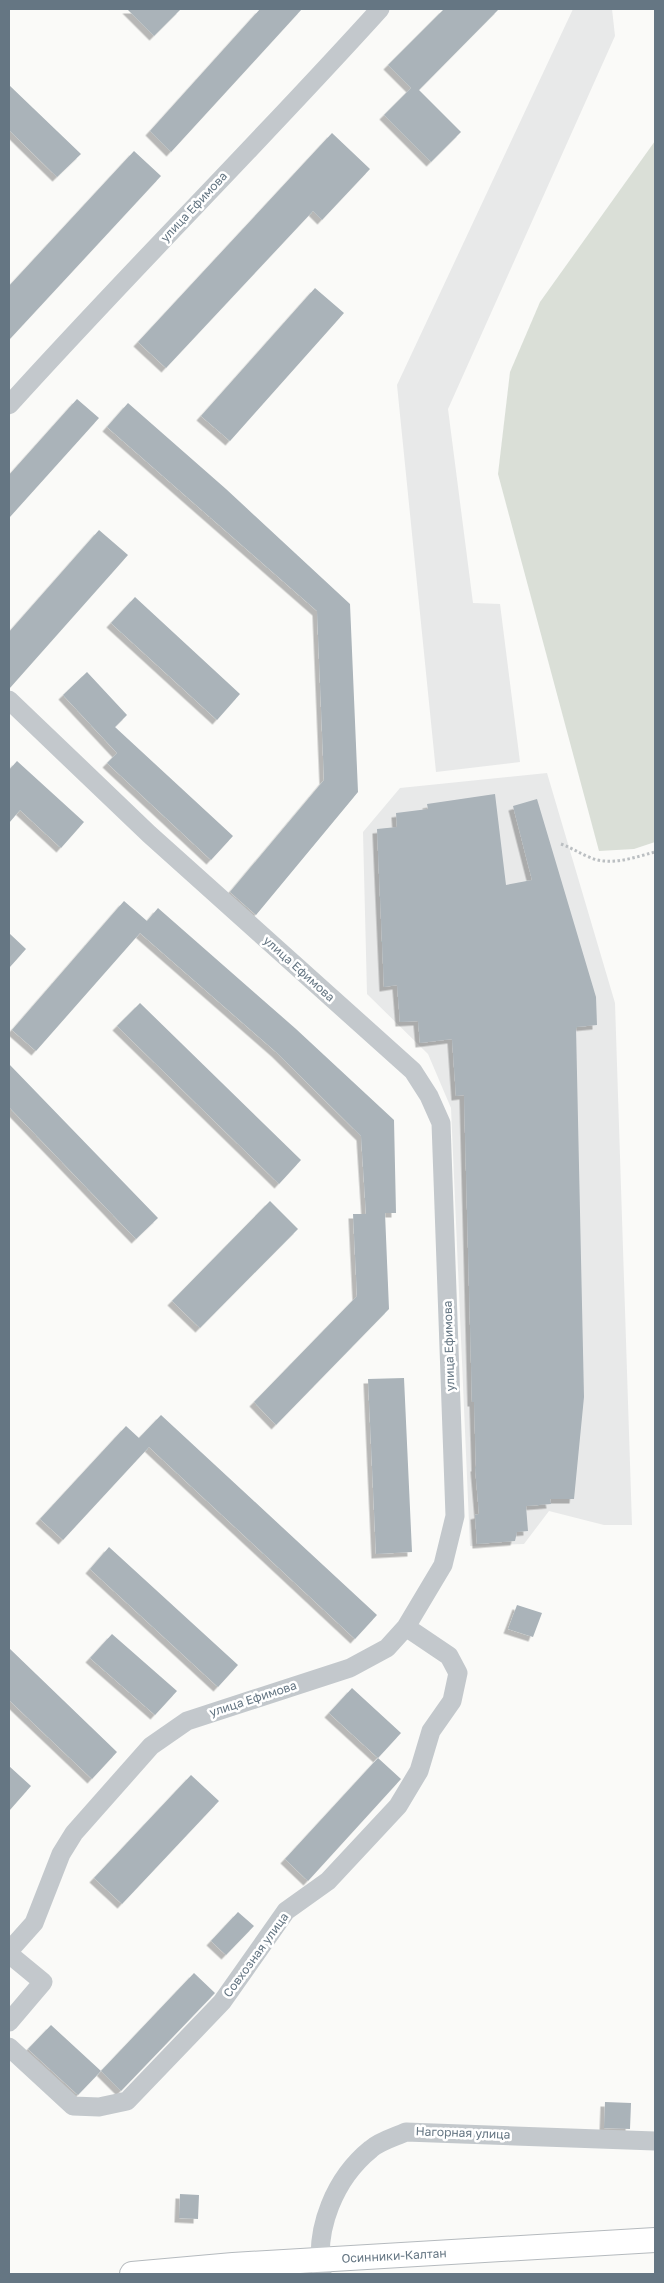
<svg xmlns="http://www.w3.org/2000/svg" width="664" height="2283" viewBox="0 0 664 2283" font-family="'Golos Text',sans-serif">
	<defs>
		<filter id="shadow"><feDropShadow dx="-4.5" dy="4.5" stdDeviation="0" flood-color="#0004"/></filter>
	</defs>
	<rect width="100%" height="100%" fill="#fafaf8"/>
	<!-- built -->
	<path fill="#e8e9e9" d="M 573,9 L 612,9 L 615,36 L 448,409 L 473,603 L 500,604 L 520,762 L 436,772 L 397,385 Z
		M 547,773 L 615,1003 L 632,1525 L 604,1525 L 549,1511 L 524,1544 L 470,1546 L 451,1108 L 428,1054 L 367,994 L 363,832 L 400,788 Z"/>
	<!-- green -->
	<path fill="#dadfd7" d="M 655,141 L 655,842 L 634,849 L 599,851 L 498,474 L 510,372 L 540,302 Z"/>
	<!-- building -->
	<path fill="#aab3b9" filter="url(#shadow)" d="M 127,9 L 181,9 L 154,36 Z
		M 260,9 L 302,9 L 171,152 L 150,131 Z
		M 444,9 L 499,9 L 419,90 L 461,132 L 431,162 L 384,115 L 411,88 L 388,65 Z
		M 9,85 L 81,154 L 57,177 L 9,130 Z
		M 332,133 L 370,169 L 322,220 L 313,211 L 166,368 L 138,342 Z
		M 134,151 L 161,176 L 9,340 L 9,286 Z
		M 315,288 L 344,313 L 230,441 L 201,416 Z
		M 77,399 L 99,418 L 9,518 L 9,475 Z
		M 128,403 L 226,489 L 350,604 L 358,792 L 256,915 L 230,892 L 324,780 L 317,611 L 107,427 Z
		M 99,530 L 128,555 L 9,689 L 9,632 Z
		M 135,597 L 240,694 L 217,720 L 111,623 Z
		M 87,672 L 127,715 L 115,727 L 233,836 L 211,860 L 107,763 L 117,753 L 63,695 Z
		M 17,761 L 84,822 L 61,848 L 20,810 L 9,823 L 9,770 Z
		M 495,794 L 506,885 L 532,880 L 513,806 L 537,799 L 596,997 L 597,1025 L 576,1027 L 584,1397 L 574,1499 L 550,1499 L 551,1504 L 526,1506 L 528,1531 L 517,1532 L 515,1541 L 477,1544 L 475,1515 L 479,1514 L 475,1467 L 476,1467 L 474,1402 L 472,1402 L 464,1095 L 456,1096 L 452,1039 L 420,1043 L 418,1021 L 400,1022 L 397,985 L 384,987 L 377,829 L 397,827 L 396,813 L 428,809 L 427,804 Z
		M 124,901 L 147,921 L 158,908 L 296,1029 L 394,1120 L 396,1213 L 385,1213 L 389,1309 L 276,1425 L 254,1402 L 357,1296 L 353,1214 L 366,1214 L 361,1136 L 276,1052 L 140,933 L 36,1051 L 12,1030 Z
		M 9,933 L 26,949 L 9,968 Z
		M 140,1003 L 301,1160 L 279,1184 L 117,1026 Z
		M 9,1064 L 158,1218 L 136,1239 L 9,1107 Z
		M 270,1201 L 298,1229 L 200,1328 L 172,1301 Z
		M 404,1378 L 412,1552 L 376,1554 L 368,1379 Z
		M 161,1415 L 377,1615 L 355,1639 L 149,1447 L 63,1540 L 40,1519 L 126,1426 L 139,1438 Z
		M 109,1547 L 238,1665 L 218,1687 L 90,1569 Z
		M 517,1605 L 542,1613 L 533,1637 L 508,1629 Z
		M 112,1634 L 177,1691 L 155,1715 L 90,1658 Z
		M 9,1648 L 117,1752 L 92,1779 L 9,1700 Z
		M 352,1688 L 401,1733 L 378,1758 L 329,1713 Z
		M 378,1758 L 401,1779 L 308,1881 L 285,1859 Z
		M 9,1766 L 31,1786 L 9,1811 Z
		M 191,1775 L 219,1801 L 122,1904 L 94,1878 Z
		M 238,1912 L 254,1926 L 226,1955 L 211,1941 Z
		M 194,1973 L 215,1993 L 121,2091 L 101,2071 Z
		M 51,2025 L 101,2071 L 78,2095 L 28,2049 Z
		M 605,2102 L 631,2103 L 630,2129 L 604,2128 Z
		M 180,2194 L 199,2195 L 198,2219 L 179,2218 Z"/>
	<g fill="none" stroke-linecap="round" stroke-linejoin="round">
		<!-- major casing -->
		<g stroke="#b5babe" stroke-width="26">
			<path id="major" d="M 132,2274 L 233,2265 L 655,2240"/>
		</g>
		<!-- path -->
		<path stroke="#bbbfc2" stroke-width="3" stroke-dasharray="2.5 2.5" stroke-linecap="butt" d="M 561,844 C 572,848 579,853 589,857 C 610,867 635,857 655,852"/>
		<!-- minor -->
		<path stroke="#c3c8cc" stroke-width="19" d="M 9,405 C 130,271 259,143 380,9
			M 9,700 L 149,834 L 413,1071 L 429,1096 L 441,1123 L 455,1516 L 443,1565 L 406,1627 L 387,1648 L 350,1668 L 187,1721 L 151,1746 L 74,1833 L 61,1854 L 34,1923 L 9,1951
			M 9,1954 L 43,1982 L 9,2022
			M 9,2047 L 73,2106 L 99,2107 L 127,2101 L 222,2002 L 286,1911 L 328,1881 L 398,1806 L 419,1771 L 431,1731 L 452,1701 L 458,1673 L 449,1656 L 406,1627
			M 322,2274 C 314,2229 335,2178 371,2149 C 380,2141 395,2137 406,2132 L 655,2141"/>
		<!-- major -->
		<use href="#major" stroke="#fff" stroke-width="24"/>
	</g>
	<g text-anchor="middle" stroke-width="5" stroke-linejoin="round" paint-order="stroke">
		<!-- street labels -->
		<g font-size="12" fill="#657683" stroke="#fff">
			<text transform="translate(194 207) rotate(-47)" y="4">улица Ефимова</text>
			<text transform="translate(299 969) rotate(42)" y="4">улица Ефимова</text>
			<text transform="translate(449 1346) rotate(-92)" y="4">улица Ефимова</text>
			<text transform="translate(253 1699) rotate(-18)" y="4">улица Ефимова</text>
			<text transform="translate(256 1955) rotate(-54)" y="4">Совхозная улица</text>
			<text transform="translate(463 2133) rotate(2)" y="4">Нагорная улица</text>
			<text transform="translate(394 2256) rotate(-3)" y="4">Осинники-Калтан</text>
		</g>
	</g>
	<!-- border -->
	<rect width="664" height="2283" fill="none" stroke="#657683" stroke-width="20"/>
</svg>
